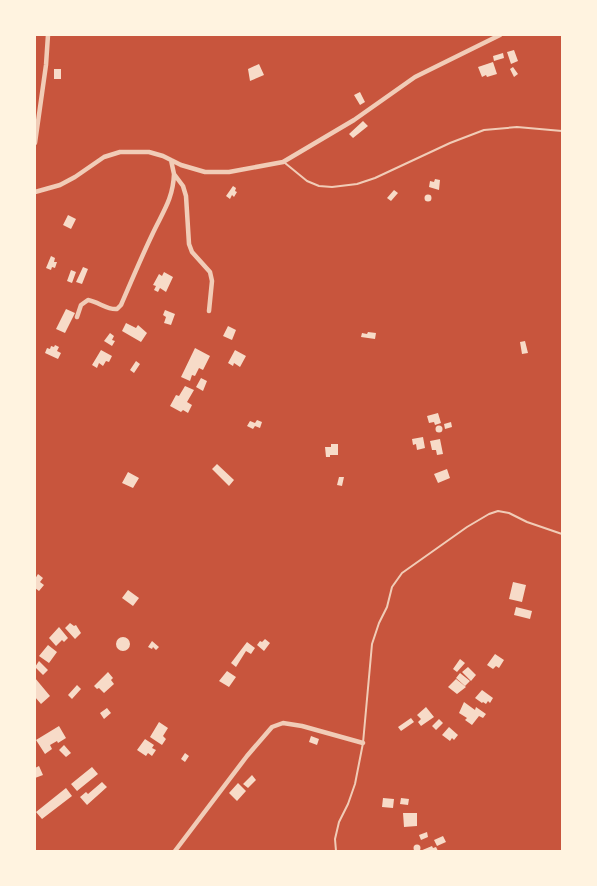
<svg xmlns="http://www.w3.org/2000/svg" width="597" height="886" viewBox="0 0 597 886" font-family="'Roboto Condensed',sans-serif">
	<rect width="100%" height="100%" fill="#c8553d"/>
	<!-- building -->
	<path fill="#f7dbc8" d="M 514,50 L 518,61 L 511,64 L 507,52 Z
		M 503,53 L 504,58 L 494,61 L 493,56 Z
		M 493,62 L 497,74 L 487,77 L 486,75 L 482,77 L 478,67 Z
		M 259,64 L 264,75 L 250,81 L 248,69 Z
		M 513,67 L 518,74 L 514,77 L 510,69 Z
		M 54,69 L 61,69 L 61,79 L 54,79 Z
		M 360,92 L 365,102 L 360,105 L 354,95 Z
		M 363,121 L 368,126 L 353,138 L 349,134 Z
		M 435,179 L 440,180 L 439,190 L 429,187 L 430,181 L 434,182 Z
		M 233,186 L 236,188 L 235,191 L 237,192 L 234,197 L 232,195 L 230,199 L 226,196 Z
		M 394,190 L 398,193 L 391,201 L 387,198 Z
		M424.5 198a3.5 3.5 0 1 1 7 0a3.5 3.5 0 1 1-7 0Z
		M 68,215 L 76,219 L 71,229 L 63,225 Z
		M 51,256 L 55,258 L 54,262 L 57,262 L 55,268 L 52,267 L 51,270 L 46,268 Z
		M 83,267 L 88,269 L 82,284 L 76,282 Z
		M 71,270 L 76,272 L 72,283 L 67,281 Z
		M 164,272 L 173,277 L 166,292 L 160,288 L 158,292 L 154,290 L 156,286 L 153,285 L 159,274 L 162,276 Z
		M 66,309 L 75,313 L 65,333 L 56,329 Z
		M 165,310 L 175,314 L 171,325 L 164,323 L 166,317 L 163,315 Z
		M 126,323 L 136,328 L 138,325 L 147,333 L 141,342 L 122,331 Z
		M 228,326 L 236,330 L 232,340 L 223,336 Z
		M 368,332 L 376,333 L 375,339 L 361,337 L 362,333 L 367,334 Z
		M 110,333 L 114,336 L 112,340 L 115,341 L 112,346 L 104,341 Z
		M 525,341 L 528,353 L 522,354 L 520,342 Z
		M 55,345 L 59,347 L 57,351 L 61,353 L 58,359 L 45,353 L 47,348 L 50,349 L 51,346 L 54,347 Z
		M 195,348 L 210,356 L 203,370 L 199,368 L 195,376 L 192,375 L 190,381 L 181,377 Z
		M 101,350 L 112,356 L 109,362 L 106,361 L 103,366 L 99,363 L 97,368 L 92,365 Z
		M 235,350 L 246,356 L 240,367 L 234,363 L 233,366 L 228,363 Z
		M 136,361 L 140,364 L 134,373 L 130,370 Z
		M 201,378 L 207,381 L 203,391 L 196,387 Z
		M 185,386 L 194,390 L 187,402 L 192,405 L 188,413 L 183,410 L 181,412 L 170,406 L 176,395 L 179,396 Z
		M 438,413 L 441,423 L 435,425 L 434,422 L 429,423 L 427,416 Z
		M 257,420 L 262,422 L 260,428 L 255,426 L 253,429 L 247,426 L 250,421 L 255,423 Z
		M 451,422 L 452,427 L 445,429 L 444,424 Z
		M435.5 429a3.5 3.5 0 1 1 7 0a3.5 3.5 0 1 1-7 0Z
		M 423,437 L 425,448 L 417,450 L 416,444 L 413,445 L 412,439 Z
		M 440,439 L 443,454 L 437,455 L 436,450 L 432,450 L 430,441 Z
		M 331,444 L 338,444 L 338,455 L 330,455 L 330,457 L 326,457 L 325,447 L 331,447 Z
		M 217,464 L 234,480 L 229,486 L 212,469 Z
		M 447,469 L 450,478 L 438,483 L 434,474 Z
		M 128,472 L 139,478 L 133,488 L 122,483 Z
		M 339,477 L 344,477 L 342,486 L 337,485 Z
		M 38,574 L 43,578 L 40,582 L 44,585 L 39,591 L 35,588 L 35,579 Z
		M 513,582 L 526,585 L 522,602 L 509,599 Z
		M 128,590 L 139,598 L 133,606 L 122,598 Z
		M 516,607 L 532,611 L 530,619 L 514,615 Z
		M 70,623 L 74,626 L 76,625 L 81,633 L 75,639 L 65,628 Z
		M 59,627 L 68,638 L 64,642 L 62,640 L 56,646 L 49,638 Z
		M116 644a7 7 0 1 1 14 0a7 7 0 1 1-14 0Z
		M 265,639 L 270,643 L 264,651 L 257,645 L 260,641 L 262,642 Z
		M 152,641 L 159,647 L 156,650 L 153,647 L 152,649 L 148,647 Z
		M 247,642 L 255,648 L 251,654 L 246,651 L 236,667 L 231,663 Z
		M 48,645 L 57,652 L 49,663 L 39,656 Z
		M 495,654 L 504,660 L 499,668 L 496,666 L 493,669 L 487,665 Z
		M 460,659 L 465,663 L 457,672 L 453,669 Z
		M 39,661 L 48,670 L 43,675 L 35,667 Z
		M 468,667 L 476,675 L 471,681 L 462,672 Z
		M 227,671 L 236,677 L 229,687 L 219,681 Z
		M 108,672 L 113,678 L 111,680 L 114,684 L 104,693 L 99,688 L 97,689 L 94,686 Z
		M 460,673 L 470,681 L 465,686 L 456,678 Z
		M 35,678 L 50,696 L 41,704 L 35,697 Z
		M 456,679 L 466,687 L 457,694 L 448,687 Z
		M 77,685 L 81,689 L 72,699 L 68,695 Z
		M 482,690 L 493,698 L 490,703 L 488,701 L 486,704 L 483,702 L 482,703 L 475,698 Z
		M 464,702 L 475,710 L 476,707 L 486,714 L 483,718 L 479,716 L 472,725 L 465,720 L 467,718 L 459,713 Z
		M 426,707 L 434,717 L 421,726 L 418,722 L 421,719 L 417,715 Z
		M 107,708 L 111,713 L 104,719 L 100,713 Z
		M 411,718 L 414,722 L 401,731 L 398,727 Z
		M 439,719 L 443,723 L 436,730 L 432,726 Z
		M 159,722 L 168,728 L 163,736 L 166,739 L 162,745 L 150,737 Z
		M 59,726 L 66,738 L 58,743 L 57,741 L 50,745 L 52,749 L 45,754 L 36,740 Z
		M 449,727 L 458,735 L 454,740 L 452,738 L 450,741 L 442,735 Z
		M 311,736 L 319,739 L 317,745 L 309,742 Z
		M 145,739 L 154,745 L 152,748 L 156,750 L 152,756 L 148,753 L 146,756 L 137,750 Z
		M 64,745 L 71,753 L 66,757 L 59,750 Z
		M 185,753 L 189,756 L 185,762 L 181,759 Z
		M 39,766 L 43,775 L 35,778 L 35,768 Z
		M 92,767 L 98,774 L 77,791 L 71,784 Z
		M 252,775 L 256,780 L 248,788 L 243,784 Z
		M 102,782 L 107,787 L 87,805 L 80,797 L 86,792 L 88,794 Z
		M 238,783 L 246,791 L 237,801 L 229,793 Z
		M 66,788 L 72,796 L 42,819 L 36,812 Z
		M 383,798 L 394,799 L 393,808 L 382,807 Z
		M 401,798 L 409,799 L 408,805 L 400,804 Z
		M 403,813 L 417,813 L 417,826 L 404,827 Z
		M 427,832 L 428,837 L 421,840 L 419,835 Z
		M 443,836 L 446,842 L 437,846 L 434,840 Z
		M413.5 848a3.5 3.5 0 1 1 7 0a3.5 3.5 0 1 1-7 0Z
		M 432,846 L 433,848 L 436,847 L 438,851 L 420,851 Z"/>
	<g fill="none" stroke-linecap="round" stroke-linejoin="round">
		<!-- service -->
		<path stroke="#f1ccb7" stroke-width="2" d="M 285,163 L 307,181 L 319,186 L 332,187 L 357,184 L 375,178 L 450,143 L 484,130 L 517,127 L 562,131
			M 336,851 L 335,839 L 339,822 L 348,804 L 355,784 L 363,743 L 372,644 L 379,623 L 387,607 L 392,587 L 402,573 L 467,527 L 489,514 L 498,511 L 509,513 L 527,522 L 562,534"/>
		<!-- minor -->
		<path stroke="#f1ccb7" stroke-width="4.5" d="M 35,143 L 46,65 L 48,35
			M 171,160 L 174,174 L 183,186 L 186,196 L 189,244 L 192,252 L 210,272 L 212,281 L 209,311
			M 35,192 L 60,185 L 75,177 L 104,157 L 120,152 L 149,152 L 163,156 L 181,165 L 205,172 L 229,172 L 283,162 L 354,120 L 415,77 L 500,35
			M 77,317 L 81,305 L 88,300 C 99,302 107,310 117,309 L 121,305 C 131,282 141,258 152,235 C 162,213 173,200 174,174
			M 175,851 L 247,756 L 272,727 L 283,723 L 302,726 L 363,743"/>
	</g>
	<!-- border -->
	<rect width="597" height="886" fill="none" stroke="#fff3e0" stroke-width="72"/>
</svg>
